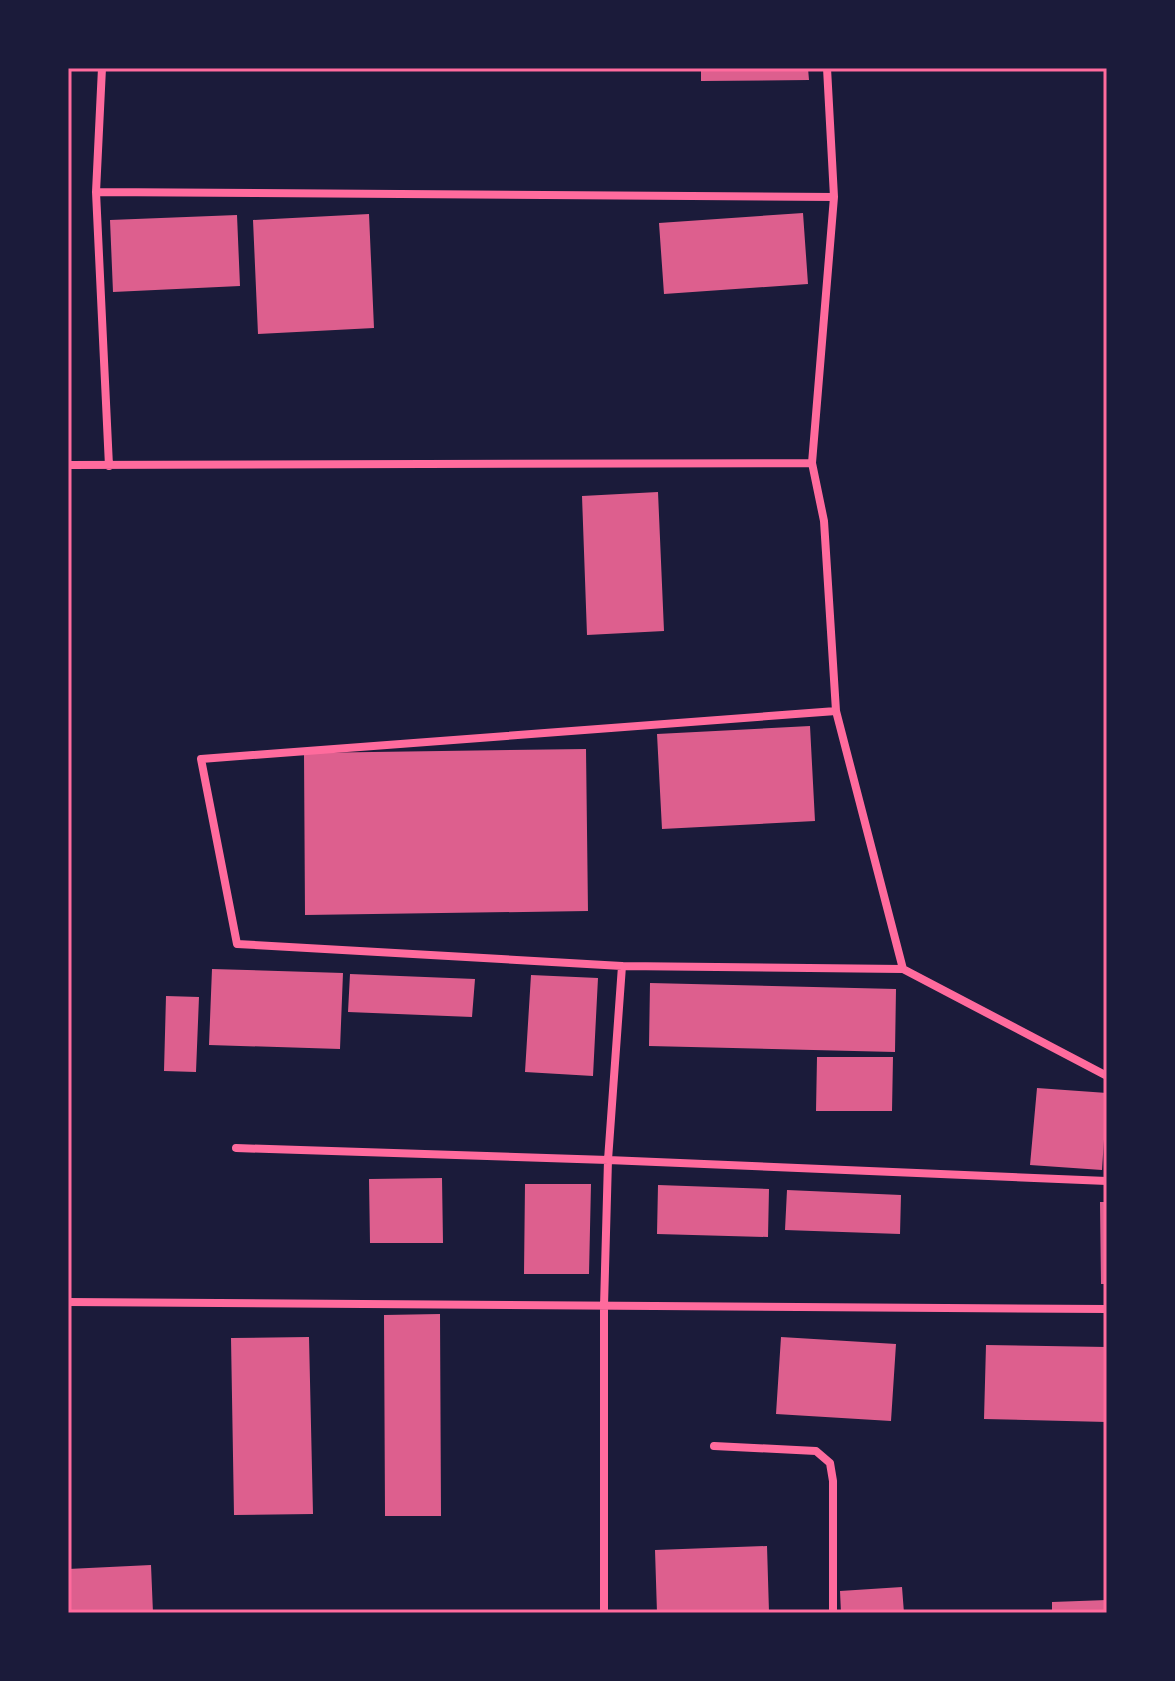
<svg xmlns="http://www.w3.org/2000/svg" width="1175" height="1681" viewBox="0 0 1175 1681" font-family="Inter,sans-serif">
	<rect width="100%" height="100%" fill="#1b1b3a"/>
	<!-- building -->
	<path fill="#dd5f8e" d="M 701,68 L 808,68 L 809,80 L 701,81 Z
		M 803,213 L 808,284 L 664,294 L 659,223 Z
		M 369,214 L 374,328 L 258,334 L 253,220 Z
		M 237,215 L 240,286 L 113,292 L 110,220 Z
		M 658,492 L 664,631 L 587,635 L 582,496 Z
		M 810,726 L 815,821 L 662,829 L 657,734 Z
		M 586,749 L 588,911 L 305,915 L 304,753 Z
		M 212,969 L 343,973 L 340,1049 L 209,1045 Z
		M 350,974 L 475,979 L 472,1017 L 348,1012 Z
		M 531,975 L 598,978 L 593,1076 L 525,1072 Z
		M 650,983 L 896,989 L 895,1052 L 649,1046 Z
		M 166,996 L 199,997 L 196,1072 L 164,1071 Z
		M 817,1057 L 893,1057 L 892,1111 L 816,1111 Z
		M 1037,1088 L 1107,1093 L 1102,1170 L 1030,1165 Z
		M 442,1178 L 443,1243 L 370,1243 L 369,1179 Z
		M 525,1184 L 591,1184 L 589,1274 L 524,1274 Z
		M 658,1185 L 769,1189 L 768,1237 L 657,1234 Z
		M 787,1190 L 901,1195 L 900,1234 L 785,1230 Z
		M 1100,1202 L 1107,1202 L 1107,1284 L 1101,1284 Z
		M 440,1314 L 441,1516 L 385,1516 L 384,1315 Z
		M 309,1337 L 313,1514 L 234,1515 L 231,1338 Z
		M 781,1337 L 896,1344 L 891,1421 L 776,1414 Z
		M 986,1345 L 1107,1347 L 1107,1422 L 984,1419 Z
		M 767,1546 L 769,1612 L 657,1613 L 655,1550 Z
		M 151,1565 L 153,1613 L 68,1613 L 68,1569 Z
		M 902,1587 L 904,1613 L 841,1613 L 840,1591 Z
		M 1107,1600 L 1107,1613 L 1052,1613 L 1052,1602 Z"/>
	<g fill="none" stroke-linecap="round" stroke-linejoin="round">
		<!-- minor -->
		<path stroke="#ff6b9d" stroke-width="8" d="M 102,68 L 96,192 L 109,466
			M 827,68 L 834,197 L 812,463 L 824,521 L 836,711 L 903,969 L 1107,1076
			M 96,192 L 834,197
			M 68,465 L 812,463
			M 836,711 L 201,759 L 237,944 L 622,966 L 903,969
			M 236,1148 L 608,1160 L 1107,1181
			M 68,1302 L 1107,1309
			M 714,1446 L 816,1451 L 830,1463 L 833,1481 L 833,1613
			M 604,1613 L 604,1306 L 608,1160 L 622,966"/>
	</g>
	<!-- border -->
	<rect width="1175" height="1681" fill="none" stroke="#1b1b3a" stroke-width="140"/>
	<rect x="70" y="70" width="1035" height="1541" fill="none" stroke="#ff6b9d" stroke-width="3"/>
</svg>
